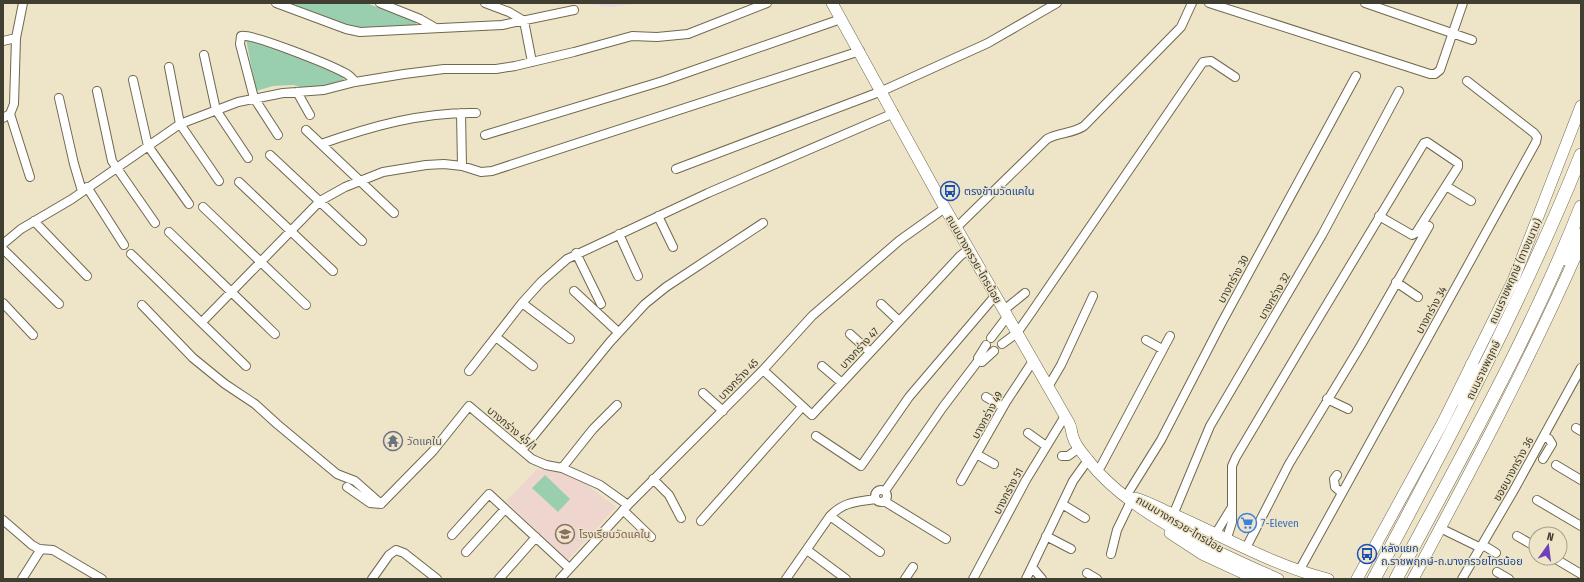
<svg xmlns="http://www.w3.org/2000/svg" width="1584" height="582" viewBox="0 0 1584 582" font-family="'Fira Sans Condensed','Noto Sans Thai',sans-serif">
	<rect width="100%" height="100%" fill="#eee5c8"/>
	<!-- commercial -->
	<path fill="#e6d5e7" d="M 582,3 L 639,3 L 611,7 Z"/>
	<!-- education -->
	<path fill="#eed5ce" d="M 537,469 L 574,475 L 616,507 L 567,561 L 506,501 Z"/>
	<!-- green -->
	<path fill="#99cfaf" d="M 285,3 L 366,3 L 417,22 L 413,27 L 356,28 L 339,24 Z
		M 246,39 L 265,44 L 342,76 L 344,80 L 311,90 L 293,85 L 273,86 L 256,91 Z
		M 545,475 L 570,499 L 558,512 L 532,488 Z"/>
	<g fill="none" stroke-linecap="round" stroke-linejoin="round">
		<!-- street casing -->
		<g stroke="#6f684e" stroke-width="10">
			<path id="street" d="M 276,3 L 346,29 L 360,32 L 502,25 L 574,10
				M 380,3 L 420,19 L 434,27
				M 485,3 L 509,12 L 524,21 L 532,62
				M 1209,3 L 1430,74 L 1435,74 L 1440,70 L 1463,3
				M 1365,3 L 1472,40
				M 3,41 L 16,38
				M 204,55 L 216,110 L 248,158
				M 169,67 L 180,124 L 219,181
				M 133,80 L 148,146 L 189,204
				M 97,91 L 112,161 L 155,223
				M 297,92 L 310,115
				M 59,98 L 74,164 L 82,191
				M 461,113 L 462,166
				M 10,114 L 30,177
				M 3,118 L 10,114 L 14,104 L 16,38 L 23,3
				M 306,130 L 394,213
				M 278,135 L 254,98 L 240,44 L 241,36 C 252,33 330,65 343,72 C 348,74 352,78 355,82
				M 485,135 L 663,81 L 841,19
				M 321,144 C 372,126 422,112 476,113
				M 270,155 L 362,241
				M 676,169 L 882,91 L 988,43 L 1057,3
				M 239,182 L 333,271
				M 1446,186 L 1471,201
				M 87,187 L 124,245
				M 203,207 L 306,305
				M 658,216 L 673,247
				M 34,221 L 87,276
				M 957,227 L 1047,139 C 1059,132 1072,134 1084,126 L 1181,27 L 1192,3
				M 169,232 L 275,334
				M 619,234 L 638,276
				M 3,244 L 21,229 L 72,199 L 180,124 L 238,102 L 283,93 L 324,90 L 355,82 L 404,74 L 444,69 L 496,69 L 515,66 L 574,52 L 632,36 L 657,37 L 688,34 L 767,3
				M 3,249 L 59,304
				M 576,253 L 601,304
				M 131,254 L 246,366
				M 1396,282 L 1418,297
				M 574,291 L 618,332
				M 3,303 L 33,335
				M 522,303 L 570,339
				M 881,304 L 899,321
				M 142,305 L 193,358 L 225,384 L 255,404 L 277,424 L 337,474 L 355,481 L 381,504 L 433,451 L 469,406 L 532,459 L 546,465 L 562,468 L 600,485 L 628,505
				M 1004,310 L 1025,293
				M 202,322 L 320,201 L 345,187 L 383,172 L 426,165 L 444,164 L 462,166 L 481,172 L 492,171 L 860,51
				M 850,334 L 870,352
				M 496,337 L 533,366
				M 991,338 L 1007,317
				M 1146,340 L 1162,349
				M 1002,344 L 1017,333 L 1031,313 L 1203,62 L 1211,61 L 1235,77
				M 978,361 L 982,362 L 994,351
				M 822,366 L 842,383
				M 763,370 L 812,415 L 960,256 L 969,249
				M 469,371 L 522,303 L 541,282 L 567,259 L 708,193 L 894,113
				M 1048,387 L 1061,365 L 1093,296
				M 703,393 L 723,411
				M 986,397 L 1003,407
				M 1327,399 L 1348,409
				M 1576,428 L 1581,431
				M 1028,433 L 1046,446
				M 816,436 L 861,466 L 909,397 L 995,296
				M 522,450 L 610,342 L 645,304 L 666,287 L 763,223
				M 978,455 L 994,464
				M 1062,456 L 1068,456 L 1079,448
				M 1543,459 L 1552,444 L 1549,439 L 1544,436
				M 1556,465 L 1581,480
				M 1101,466 L 1170,336
				M 562,468 L 593,429 L 617,405
				M 1337,475 L 1334,479 L 1335,487 L 1342,493
				M 653,479 L 669,495 L 681,518
				M 961,481 L 1006,402 L 1033,361
				M 347,487 L 370,503 L 381,504
				M875 496a6 6 0 1 1 12 0a6 6 0 1 1-12 0Z
				M 885,491 L 943,407 L 978,361 L 978,358 L 986,345
				M 1128,493 L 1161,440 L 1221,324 L 1356,76
				M 1537,500 L 1581,526
				M 884,501 L 946,539
				M 1062,504 L 1085,518
				M 623,510 L 651,537
				M 1173,515 L 1210,426 L 1322,235 L 1399,91
				M 830,516 L 880,552
				M 3,520 L 32,545 L 39,549 L 53,550 L 102,579
				M 701,521 L 802,407
				M 1440,528 L 1481,548
				M 1216,533 L 1232,507 L 1232,466 L 1236,457 C 1298,352 1361,247 1424,143 L 1427,142 L 1458,163 L 1458,167 L 1416,233 L 1412,235 L 1379,216
				M 452,535 L 489,494 L 569,568
				M 1046,536 L 1071,549
				M 1517,536 L 1536,547
				M 1227,538 L 1232,522 L 1232,508
				M 1483,545 L 1496,553
				M 1246,548 L 1289,464 L 1361,345 L 1429,226
				M 807,550 L 846,579
				M 466,552 L 505,509
				M 1111,554 L 1117,530 L 1131,501
				M 1554,558 L 1581,574
				M 1032,567 L 1042,579
				M 1299,571 L 1536,142 L 1537,137 L 1534,133 L 1467,81
				M 1497,572 L 1509,579
				M 1087,573 L 1097,579
				M 22,579 L 41,549
				M 372,579 L 389,555 L 396,550 L 404,553 L 437,579
				M 499,579 L 536,537
				M 560,579 L 628,505 L 763,370 L 812,316 L 900,240 L 945,208
				M 786,579 L 830,516 C 845,501 857,502 876,499
				M 905,579 L 913,567
				M 973,579 L 1026,480 L 1065,416
				M 1026,579 L 1073,481 L 1088,460
				M 1462,579 L 1514,490 L 1581,368"/>
		</g>
		<!-- secondary casing -->
		<g stroke="#6f684e" stroke-width="12">
			<path id="secondary" d="M 832,3 L 945,208 L 1069,423 C 1072,428 1071,432 1073,437 C 1075,445 1083,454 1088,460 C 1129,514 1217,552 1278,579
				M 1135,498 C 1149,502 1161,509 1175,515 C 1225,537 1274,566 1328,579
				M 1170,533 L 1202,554 L 1256,579
				M 1357,579 L 1443,422 L 1513,281 L 1581,106
				M 1413,579 C 1472,469 1531,358 1581,244"/>
		</g>
		<!-- primary casing -->
		<g stroke="#6f684e" stroke-width="14">
			<path id="primary" d="M 1566,259 L 1581,235
				M 1462,400 L 1472,365
				M 1374,579 C 1448,440 1522,301 1581,155
				M 1396,579 C 1461,457 1530,336 1581,207"/>
		</g>
		<!-- street -->
		<use href="#street" stroke="#fff" stroke-width="8"/>
		<!-- secondary -->
		<use href="#secondary" stroke="#fff" stroke-width="11"/>
		<!-- primary -->
		<use href="#primary" stroke="#fff" stroke-width="13"/>
	</g>
	<!-- icons -->
	<defs>
		<g id="bus-ring" transform="scale(1)"><circle r="9.5" fill="#eee5c8" stroke="#1a4fb4" stroke-width="1.5"/><path d="M-5-6H5V4H4V6H2V4H-2V6H-4V4H-5ZM-3.5-4V0h7V-4ZM-3.5 1.2v1.5H-2V1.2ZM2 1.2v1.5H3.5V1.2Z" fill="#1a4fb4"/></g>
		<g id="temple-ring" transform="scale(1)"><circle r="9.5" fill="#eee5c8" stroke="#6b7280" stroke-width="1.5"/><path d="M0-6L5-2H3V0L6.5 2.5H4V6H1.5V3h-3V6H-4V2.5H-6.5L-3 0V-2H-5Z" fill="#6b7280"/></g>
		<g id="supermarket-ring" transform="scale(1)"><circle r="9.5" fill="#eee5c8" stroke="#3f7fe0" stroke-width="1.5"/><path d="M-6-5.5h2.5l.6 2H6L4.5 2H-2.5L-4.4-4H-6ZM-1.5 3.2a1.3 1.3 0 1 0 .1 0ZM3 3.2a1.3 1.3 0 1 0 .1 0Z" fill="#3f7fe0"/></g>
		<g id="school-ring" transform="scale(1)"><circle r="9.5" fill="#eee5c8" stroke="#8d6e63" stroke-width="1.5"/><path d="M0-5L7-2L0 1L-7-2ZM-4 1L0 2.5L4 1V4Q0 6-4 4Z" fill="#8d6e63"/></g>
	</defs>
	<g fill-rule="evenodd">
		<use href="#bus-ring" x="950" y="191"/>
		<use href="#temple-ring" x="393" y="441"/>
		<use href="#supermarket-ring" x="1247" y="523"/>
		<use href="#school-ring" x="565" y="534"/>
		<use href="#bus-ring" x="1367" y="554"/>
	</g>
	<g text-anchor="middle" stroke-width="3" stroke-linejoin="round" paint-order="stroke">
		<!-- transit labels -->
		<g font-size="11" fill="#164399" stroke="#eee5c8" text-anchor="start">
			<text x="964" y="195">ตรงข้ามวัดแคใน</text>
			<text x="1381" y="552">หลังแยก<tspan x="1381" dy="13">ถ.ราชพฤกษ์-ถ.บางกรวยไทรน้อย</tspan></text>
		</g>
		<!-- street labels -->
		<g font-size="11" fill="#403d31" stroke="#eee5c8">
			<text transform="translate(974 259) rotate(60)" y="4">ถนนบางกรวย-ไทรน้อย</text>
			<text transform="translate(1515 271) rotate(-66)" y="4">ถนนราชพฤกษ์ (ทางขนาน)</text>
			<text transform="translate(1233 279) rotate(-61)" y="4">บางกร่าง 30</text>
			<text transform="translate(1274 296) rotate(-60)" y="4">บางกร่าง 32</text>
			<text transform="translate(1431 310) rotate(-61)" y="4">บางกร่าง 34</text>
			<text transform="translate(859 348) rotate(-47)" y="4">บางกร่าง 47</text>
			<text transform="translate(1483 370) rotate(-64)" y="4">ถนนราชพฤกษ์</text>
			<text transform="translate(738 379) rotate(-46)" y="4">บางกร่าง 45</text>
			<text transform="translate(987 415) rotate(-61)" y="4">บางกร่าง 49</text>
			<text transform="translate(512 428) rotate(40)" y="4">บางกร่าง 45/1</text>
			<text transform="translate(1513 469) rotate(-61)" y="4">ซอยบางกร่าง 36</text>
			<text transform="translate(1008 491) rotate(-62)" y="4">บางกร่าง 51</text>
			<text transform="translate(1180 524) rotate(31)" y="4">ถนนบางกรวย-ไทรน้อย</text>
		</g>
		<!-- worship labels -->
		<g font-size="11" fill="#5b616d" stroke="#eee5c8" text-anchor="start">
			<text x="407" y="445">วัดแคใน</text>
		</g>
		<!-- shop labels -->
		<g font-size="11" fill="#366cbe" stroke="#eee5c8" text-anchor="start">
			<text x="1261" y="527">7-Eleven</text>
		</g>
		<!-- education labels -->
		<g font-size="11" fill="#785e54" stroke="#eee5c8" text-anchor="start">
			<text x="579" y="538">โรงเรียนวัดแคใน</text>
		</g>
	</g>
	<!-- border -->
	<rect width="1584" height="582" fill="none" stroke="#403d31" stroke-width="8"/>
	<!-- north arrow -->
	<g transform="translate(1548 546) rotate(14)"><circle r="19" fill="#eee5c8" stroke="#a8a28c"/>
	<path d="M0-3L7 15L0 10L-7 15Z" fill="#7141b8"/>
	<text y="-6" font-size="11" font-weight="bold" text-anchor="middle" fill="#403d31">N</text>
	</g>
</svg>
